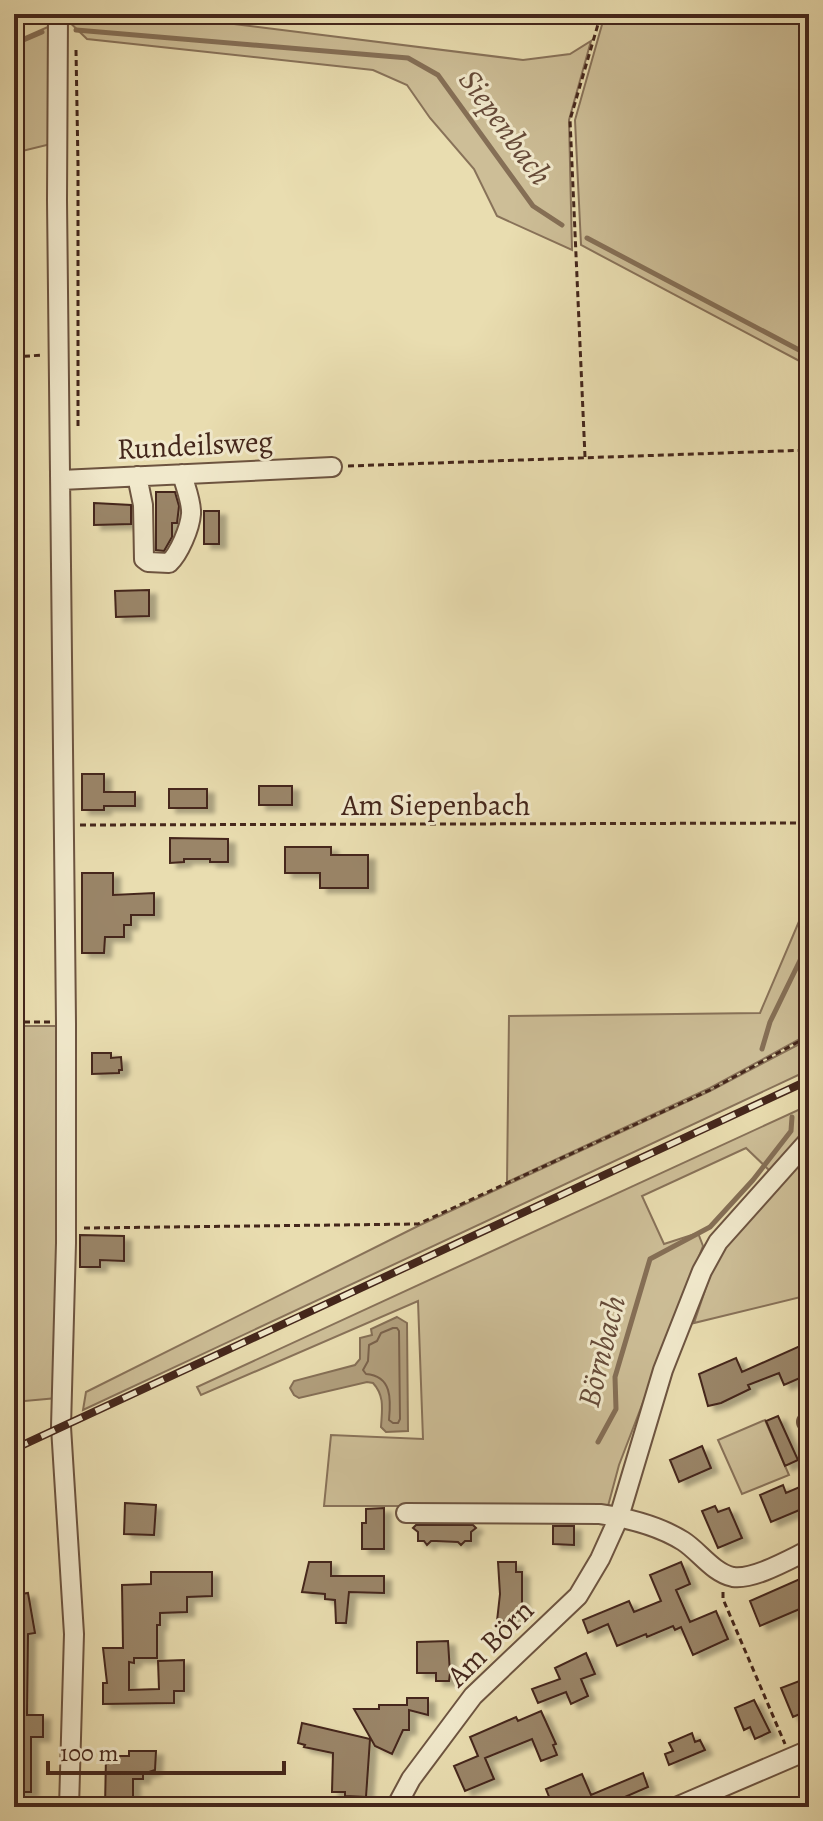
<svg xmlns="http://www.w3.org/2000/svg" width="823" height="1821" viewBox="0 0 823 1821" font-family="Alegreya,serif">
	<defs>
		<filter id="shadow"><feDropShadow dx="7" dy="4.5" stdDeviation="2" flood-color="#0004"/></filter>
	</defs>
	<rect width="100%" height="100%" fill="#e9ddb0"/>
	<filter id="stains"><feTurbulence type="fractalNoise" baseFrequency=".0025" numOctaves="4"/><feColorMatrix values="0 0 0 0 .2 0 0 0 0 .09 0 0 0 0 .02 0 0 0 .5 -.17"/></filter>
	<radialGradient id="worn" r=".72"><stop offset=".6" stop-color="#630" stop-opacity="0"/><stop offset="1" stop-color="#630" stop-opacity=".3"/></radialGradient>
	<!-- green -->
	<path fill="#cdbe97" stroke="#887259" stroke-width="2" d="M 61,14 L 154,14 L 523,60 L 570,54 L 591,41 L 569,120 L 572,250 L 497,216 L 474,169 L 430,118 L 407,85 L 373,70 L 87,39 Z
		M 605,14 L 809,14 L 809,360 L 807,365 L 581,245 L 575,120 Z
		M 50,26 L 55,143 L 14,153 L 14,42 Z
		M 809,898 L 809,1034 L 710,1088 L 507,1182 L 509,1016 L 760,1013 Z
		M 14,1026 L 61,1026 L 57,1398 L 14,1402 Z
		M 809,1039 L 809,1070 L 83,1410 L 86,1392 L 418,1226 L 710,1091 Z
		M 809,1105 L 809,1114 L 803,1138 L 770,1171 L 746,1148 L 642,1196 L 664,1244 L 698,1233 L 703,1246 L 619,1465 L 608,1506 L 324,1506 L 331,1435 L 423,1439 L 418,1301 L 201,1395 L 197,1387 Z
		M 809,1147 L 809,1295 L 694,1323 L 717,1255 Z
		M 765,1420 L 789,1475 L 742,1494 L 718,1440 Z"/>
	<!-- water -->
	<path fill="#b19f7d" stroke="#856f56" stroke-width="2" d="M 397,1317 L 407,1323 L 408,1431 L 386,1432 L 381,1427 C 382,1410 385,1396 373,1383 L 367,1382 L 299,1398 L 294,1395 L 290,1388 L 294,1381 L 355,1365 L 360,1359 L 360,1338 L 372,1335 L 371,1329 Z"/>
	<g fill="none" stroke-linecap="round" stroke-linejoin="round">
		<!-- shore -->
		<path stroke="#7a624c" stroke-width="2" d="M 393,1328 L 397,1328 L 399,1331 L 400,1419 L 398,1423 L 393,1423 L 389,1420 C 391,1399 392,1376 366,1374 L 363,1370 L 368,1361 L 369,1345 L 377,1341 L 381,1333 Z"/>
		<!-- stream -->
		<path stroke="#856f56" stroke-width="5" d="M 76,30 L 408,58 L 438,75 L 533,206 L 562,225
			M 14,44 L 42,32
			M 587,238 L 801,351 L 809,359
			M 762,1049 L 770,1022 L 809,942
			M 598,1442 L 616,1409 L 615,1377 L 650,1259 L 710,1227 L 753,1180 L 791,1131 L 792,1117"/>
	</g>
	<!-- building -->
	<path fill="#9a8568" stroke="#44261b" stroke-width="2" filter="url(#shadow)" d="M 156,492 L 175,492 L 179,506 L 177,523 L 172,523 L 172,537 L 164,551 L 156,550 Z
		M 94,503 L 131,505 L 131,524 L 94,525 Z
		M 204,511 L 219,511 L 219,544 L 204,544 Z
		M 149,590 L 149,616 L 116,617 L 115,591 Z
		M 82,774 L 104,774 L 104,792 L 135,792 L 135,806 L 104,806 L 104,810 L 82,810 Z
		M 259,786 L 292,786 L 292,805 L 259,805 Z
		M 169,789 L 207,789 L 207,808 L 169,808 Z
		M 170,838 L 228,839 L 228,862 L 210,862 L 210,859 L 184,859 L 184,862 L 170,863 Z
		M 285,847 L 331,847 L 331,855 L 368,855 L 368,888 L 320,888 L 320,873 L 285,873 Z
		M 82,873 L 113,873 L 113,895 L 154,893 L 154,915 L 131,915 L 131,925 L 124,925 L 124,937 L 105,937 L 104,953 L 82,953 Z
		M 92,1053 L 111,1053 L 111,1058 L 121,1057 L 122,1070 L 119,1070 L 119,1073 L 92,1074 Z
		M 80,1235 L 124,1236 L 124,1261 L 100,1260 L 100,1267 L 80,1267 Z
		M 800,1346 L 809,1367 L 809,1374 L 784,1385 L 779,1373 L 748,1385 L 750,1389 L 721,1403 L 708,1406 L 699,1374 L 736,1358 L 742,1372 Z
		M 778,1416 L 798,1460 L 785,1466 L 766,1421 Z
		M 702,1446 L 711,1468 L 679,1482 L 670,1460 Z
		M 809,1483 L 809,1506 L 771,1522 L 760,1495 L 783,1485 L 786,1493 Z
		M 125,1503 L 156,1505 L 154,1535 L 124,1534 Z
		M 715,1506 L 718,1512 L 729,1508 L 742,1538 L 718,1548 L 702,1511 Z
		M 384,1508 L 384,1549 L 362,1549 L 362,1523 L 366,1523 L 366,1509 Z
		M 416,1525 L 473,1525 L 476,1528 L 471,1532 L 471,1541 L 465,1541 L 461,1545 L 458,1542 L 436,1541 L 431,1541 L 427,1545 L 424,1541 L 418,1541 L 418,1532 L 413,1528 Z
		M 553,1526 L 574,1526 L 574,1545 L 553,1544 Z
		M 309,1562 L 331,1562 L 331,1576 L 384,1576 L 384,1593 L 349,1592 L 346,1623 L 336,1623 L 335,1600 L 325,1599 L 325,1594 L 302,1592 Z
		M 498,1562 L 516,1562 L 516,1572 L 522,1572 L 522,1612 L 516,1612 L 516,1614 L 513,1615 L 513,1621 L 497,1621 L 500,1594 Z
		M 681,1562 L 690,1584 L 676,1590 L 690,1622 L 716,1611 L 728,1639 L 693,1655 L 681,1627 L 675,1630 L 673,1626 L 647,1637 L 646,1634 L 617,1646 L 608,1624 L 588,1633 L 583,1620 L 629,1601 L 634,1612 L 661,1601 L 650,1575 Z
		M 151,1572 L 212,1572 L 212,1596 L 187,1597 L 187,1612 L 160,1613 L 160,1625 L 157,1625 L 157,1658 L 134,1658 L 134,1663 L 129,1662 L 129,1690 L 159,1689 L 158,1661 L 184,1660 L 184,1691 L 174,1691 L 174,1703 L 103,1704 L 103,1683 L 107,1683 L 103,1648 L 123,1648 L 122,1585 L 151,1584 Z
		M 809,1575 L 809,1605 L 760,1626 L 750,1601 Z
		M 28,1593 L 35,1633 L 28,1634 L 27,1715 L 43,1715 L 43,1737 L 31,1737 L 31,1792 L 14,1792 L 14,1595 Z
		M 448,1641 L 450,1673 L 449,1681 L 436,1681 L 436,1673 L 417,1673 L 417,1642 Z
		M 586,1653 L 595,1674 L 581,1679 L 588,1696 L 571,1704 L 566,1692 L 538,1703 L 532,1689 L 560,1679 L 555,1668 Z
		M 802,1680 L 809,1696 L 809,1710 L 793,1717 L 781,1688 Z
		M 407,1698 L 428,1698 L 428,1715 L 409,1710 L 409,1730 L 403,1730 L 392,1754 L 375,1746 L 354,1709 L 379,1709 L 379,1705 L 407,1705 Z
		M 754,1700 L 770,1732 L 755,1739 L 750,1727 L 744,1730 L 735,1708 Z
		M 541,1711 L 556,1744 L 553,1745 L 557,1755 L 541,1761 L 532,1739 L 485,1758 L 494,1779 L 465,1791 L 454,1766 L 478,1756 L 470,1737 L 516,1717 L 518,1721 Z
		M 302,1723 L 370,1739 L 366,1797 L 345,1796 L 345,1792 L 332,1792 L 333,1753 L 304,1747 L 305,1745 L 298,1743 Z
		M 692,1733 L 695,1742 L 700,1740 L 705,1750 L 669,1765 L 665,1754 L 673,1751 L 669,1743 Z
		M 129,1751 L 156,1751 L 155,1770 L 143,1774 L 143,1779 L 133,1779 L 133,1807 L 105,1807 L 106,1756 L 129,1756 Z
		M 643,1773 L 648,1787 L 602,1807 L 553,1807 L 546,1789 L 582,1774 L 591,1795 Z"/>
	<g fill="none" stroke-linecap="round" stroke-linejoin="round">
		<!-- minor casing -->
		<g stroke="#6d5440" stroke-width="22">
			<path id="minor" d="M 58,14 L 57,200 L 66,1023 L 66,1243 L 61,1427 L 74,1634 L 69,1807
				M 137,476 L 143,505 L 144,559 L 148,562 L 169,563 C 179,554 190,528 191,514 C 192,502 185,486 182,474
				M 61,480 L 332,467
				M 807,1422 L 809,1422
				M 406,1513 L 600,1514 C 627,1518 659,1526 683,1541 C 699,1551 713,1573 733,1577 C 754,1580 790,1559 809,1550
				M 396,1807 L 411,1779 L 473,1696 L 578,1596 L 600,1559 L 619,1517 L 663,1370 L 702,1271 L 718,1242 L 809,1140
				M 676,1807 L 809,1750"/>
		</g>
		<!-- path -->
		<path stroke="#44261b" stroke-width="3" stroke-dasharray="6 4" stroke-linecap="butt" d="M 76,50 L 78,164 L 78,430
			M 14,357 L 43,355
			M 585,457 L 570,120 L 601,14
			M 348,466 L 809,450
			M 80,825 L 809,823
			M 14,1022 L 51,1022
			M 84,1228 L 418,1224 L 710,1090 L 809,1036
			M 723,1592 L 723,1599 L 785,1744"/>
		<!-- minor -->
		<use href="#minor" stroke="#f1e9cc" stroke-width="18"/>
		<!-- rail casing -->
		<g stroke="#44261b" stroke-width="8">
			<path id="rail" d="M 14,1449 L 809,1080"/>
		</g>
		<!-- rail -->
		<use href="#rail" stroke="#f1e9cc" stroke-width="5" stroke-dasharray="15" stroke-linecap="butt"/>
	</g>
	<g text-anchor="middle" stroke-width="6" stroke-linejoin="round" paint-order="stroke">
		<!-- street labels -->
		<g font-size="30" fill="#44261b" stroke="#f1e9cc">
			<text transform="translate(195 445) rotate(-3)" y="10">Rundeilsweg</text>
			<text x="436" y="815">Am Siepenbach</text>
			<text transform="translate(490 1643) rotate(-45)" y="10">Am Börn</text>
		</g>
		<!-- water labels -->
		<g font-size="32" font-style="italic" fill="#654a38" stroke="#f1e9cc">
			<text transform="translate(506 127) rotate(54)" y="11">Siepenbach</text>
			<text transform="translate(601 1351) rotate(-76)" y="11">Börnbach</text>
		</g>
	</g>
	<!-- margin -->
	<rect width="823" height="1821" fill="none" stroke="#e9ddb0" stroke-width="48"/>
	<rect x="16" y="16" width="791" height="1789" fill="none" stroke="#44261b" stroke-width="4"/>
	<rect x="24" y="24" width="775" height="1773" fill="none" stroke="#44261b" stroke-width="2"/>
	<!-- scale -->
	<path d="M48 1761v12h236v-12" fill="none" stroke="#44261b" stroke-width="4"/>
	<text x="60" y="1761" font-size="24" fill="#44261b" stroke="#f1e9cc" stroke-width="6" paint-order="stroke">100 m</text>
	<rect width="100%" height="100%" filter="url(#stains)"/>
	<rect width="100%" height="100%" fill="url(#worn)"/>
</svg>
